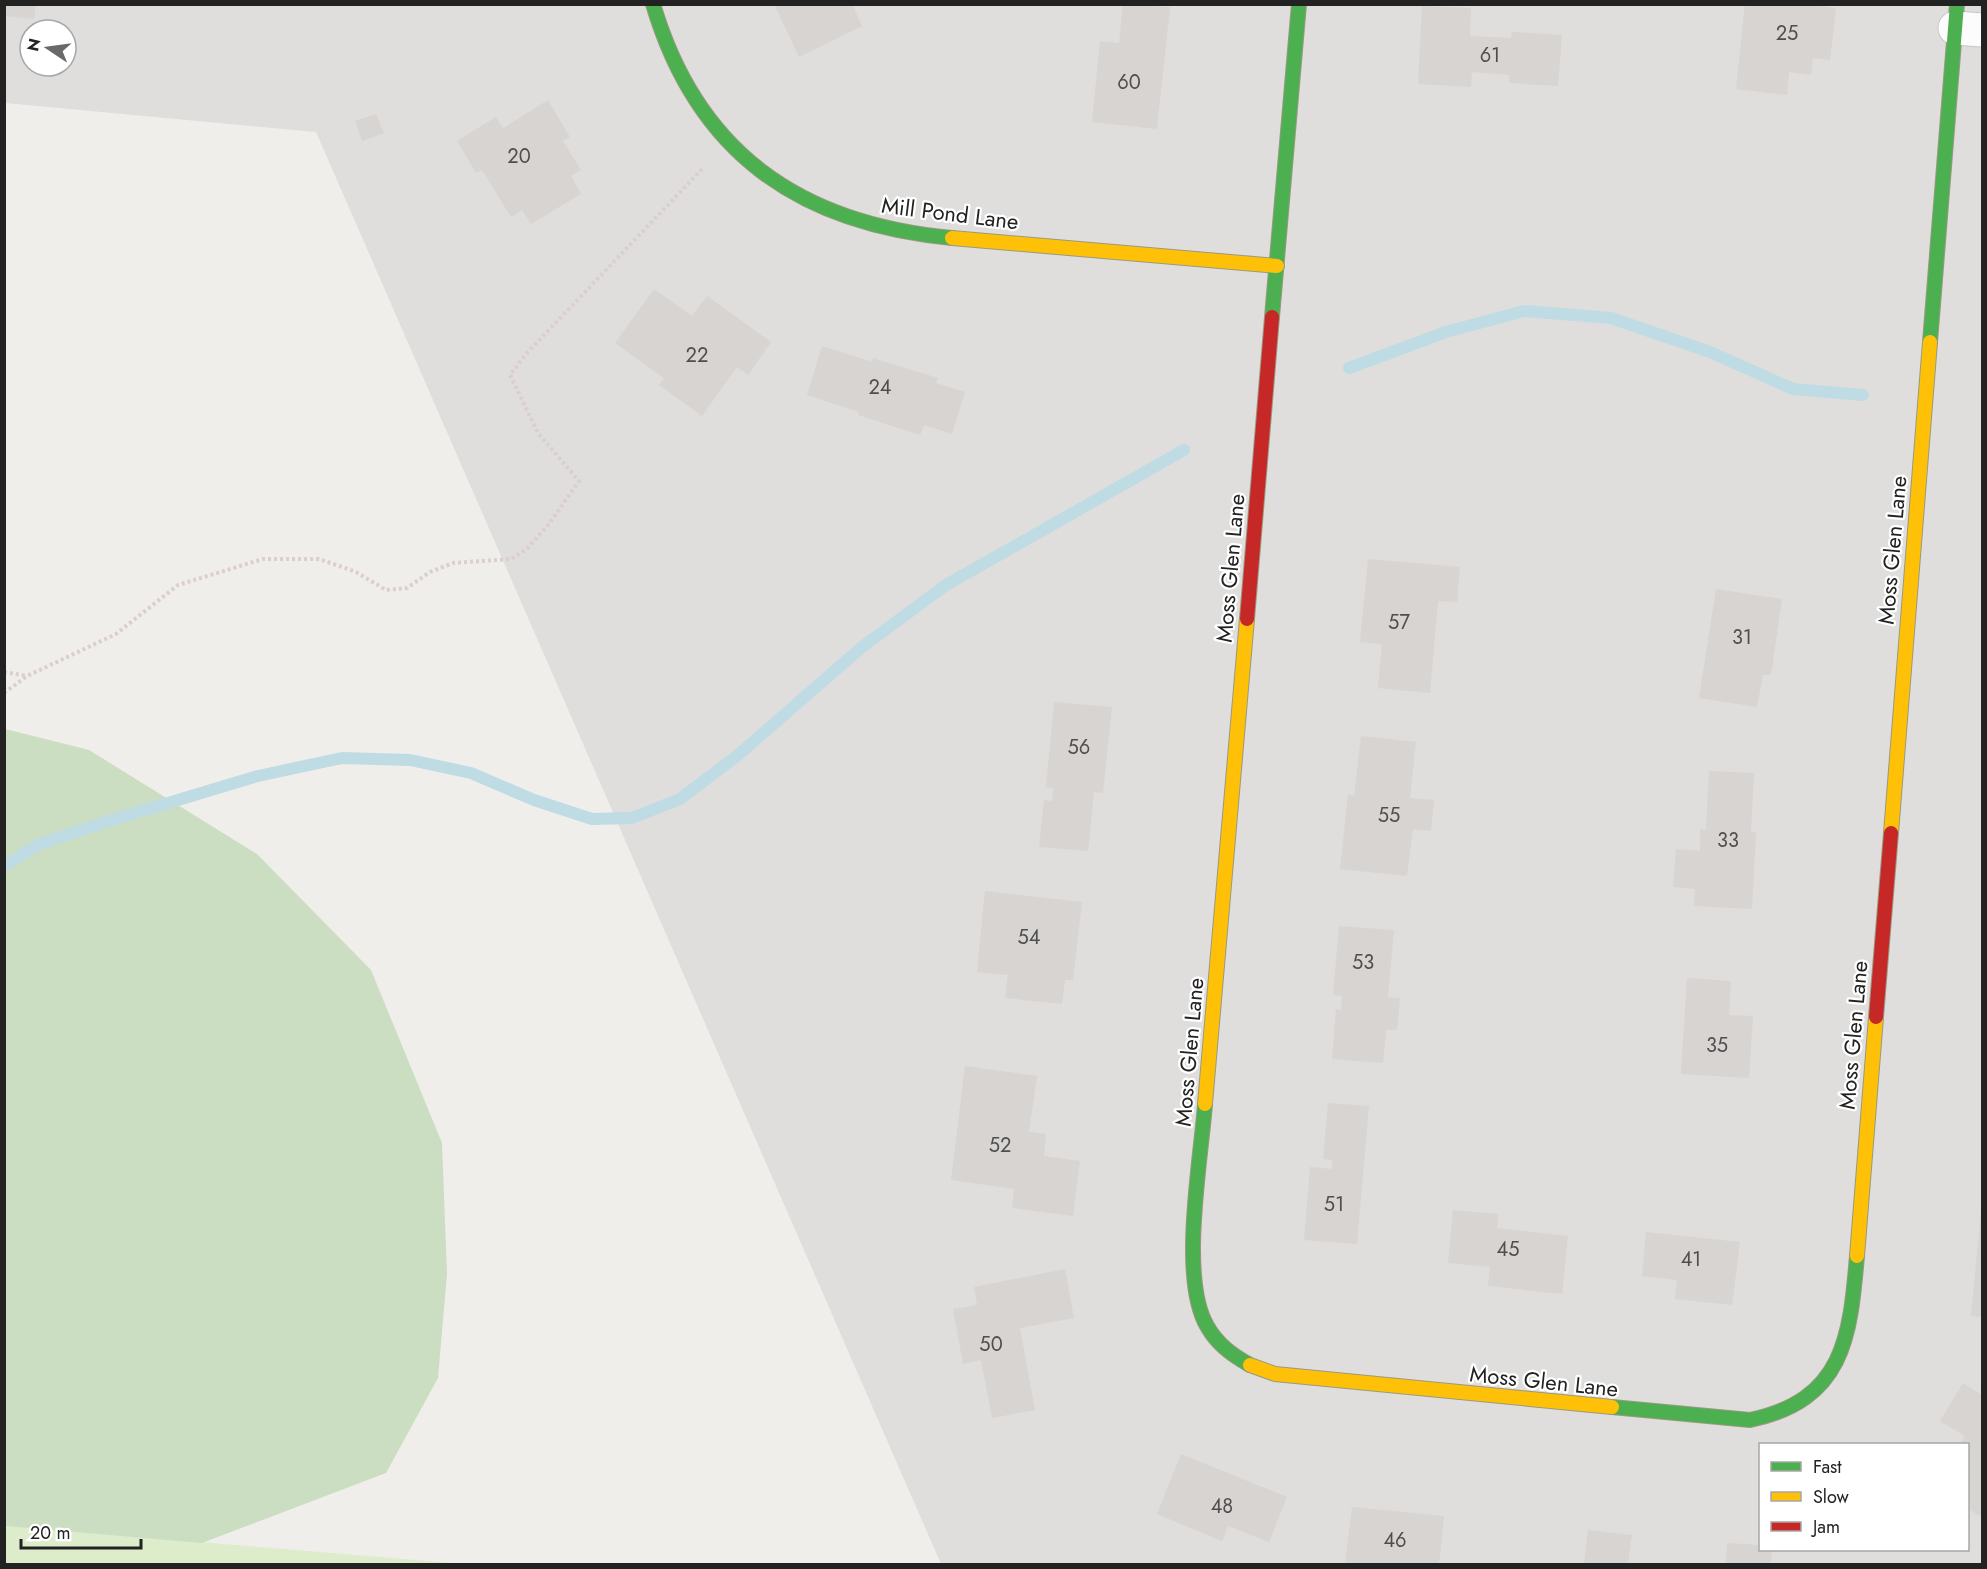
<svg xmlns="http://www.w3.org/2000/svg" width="1987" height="1569" viewBox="0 0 1987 1569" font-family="Jost,sans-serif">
	<rect width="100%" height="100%" fill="#f0eeeb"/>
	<!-- residential -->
	<path fill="#dfdedc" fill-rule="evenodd" d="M 4,5 L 1982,5 L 1982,1564 L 941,1564 L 316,132 L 5,103 ZM 30,30 L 66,30 L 66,66 L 30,66 ZM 1760,1444 L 1968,1444 L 1968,1550 L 1760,1550 Z"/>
	<!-- grass -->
	<path fill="#ddeccb" d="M 5,1526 L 464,1564 L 5,1564 Z"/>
	<!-- forest -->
	<path fill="#cbdec1" d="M 5,729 L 89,750 L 257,854 L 371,970 L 442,1143 L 447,1274 L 438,1378 L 386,1473 L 202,1543 L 5,1526 Z"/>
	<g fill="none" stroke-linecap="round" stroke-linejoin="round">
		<!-- stream -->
		<path stroke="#bfdbe3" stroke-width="12" d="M 1349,368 L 1446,332 L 1524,311 L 1611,318 L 1710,352 L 1793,389 L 1863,395
			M 4,866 L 39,844 L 115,819 L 258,776 L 342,758 L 410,760 L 471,773 L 534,800 L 592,819 L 632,818 L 680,799 L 738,755 L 862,647 L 946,585 L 1184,450"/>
	</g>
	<!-- building -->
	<path fill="#d7d4d2" d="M 4,4 L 36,4 L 34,19 L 4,16 Z
		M 774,4 L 852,4 L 862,26 L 799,57 Z
		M 1123,4 L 1170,7 L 1157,129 L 1092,122 L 1100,41 L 1119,43 Z
		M 1745,4 L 1806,4 L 1836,8 L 1830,60 L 1813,58 L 1811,75 L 1789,72 L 1787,95 L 1736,89 Z
		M 1422,6 L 1471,8 L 1470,36 L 1511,38 L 1512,32 L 1562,35 L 1558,86 L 1509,83 L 1509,75 L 1472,72 L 1471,87 L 1418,84 Z
		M 548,100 L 570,137 L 563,141 L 581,170 L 571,176 L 581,194 L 531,224 L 522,210 L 511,217 L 482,170 L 476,173 L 457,141 L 496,117 L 503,128 Z
		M 376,114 L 384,133 L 362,141 L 355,121 Z
		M 654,289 L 692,316 L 707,296 L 771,342 L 748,375 L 737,367 L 702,416 L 659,385 L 664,378 L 615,343 Z
		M 822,346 L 872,362 L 873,358 L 938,378 L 936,383 L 965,392 L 952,434 L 924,425 L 920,435 L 858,415 L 859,412 L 807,395 Z
		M 1368,559 L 1460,567 L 1457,602 L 1438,601 L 1430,693 L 1378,688 L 1382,644 L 1360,642 Z
		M 1716,589 L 1782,599 L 1771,675 L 1763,675 L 1757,707 L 1699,698 Z
		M 1054,702 L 1112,707 L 1103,793 L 1094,792 L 1088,851 L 1039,847 L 1044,800 L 1052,801 L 1053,788 L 1046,787 Z
		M 1361,736 L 1416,742 L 1410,798 L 1434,800 L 1431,831 L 1413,829 L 1407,876 L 1340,869 L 1348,795 L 1354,796 Z
		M 1709,771 L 1754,773 L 1751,831 L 1756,832 L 1752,909 L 1694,906 L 1695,889 L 1673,887 L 1676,849 L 1700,851 L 1700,829 L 1706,830 Z
		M 985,891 L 1082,902 L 1073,980 L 1065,980 L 1062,1004 L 1005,998 L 1008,975 L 977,972 Z
		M 1339,926 L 1394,930 L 1388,997 L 1400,998 L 1397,1030 L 1386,1030 L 1383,1063 L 1332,1059 L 1336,1009 L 1341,1010 L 1342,996 L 1333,995 Z
		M 1687,978 L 1731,981 L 1729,1015 L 1753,1016 L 1749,1078 L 1681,1074 Z
		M 965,1066 L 1037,1076 L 1029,1132 L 1046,1134 L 1044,1156 L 1080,1161 L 1073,1216 L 1012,1208 L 1014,1189 L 951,1180 Z
		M 1328,1103 L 1369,1106 L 1357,1244 L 1304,1240 L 1310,1167 L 1332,1169 L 1332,1160 L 1323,1159 Z
		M 1453,1210 L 1498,1214 L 1497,1228 L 1568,1236 L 1562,1294 L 1488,1286 L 1490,1267 L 1448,1263 Z
		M 1981,1211 L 1982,1211 L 1982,1317 L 1971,1316 Z
		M 1646,1232 L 1740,1242 L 1732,1305 L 1675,1299 L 1677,1280 L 1642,1276 Z
		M 1065,1269 L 1074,1318 L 1020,1328 L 1035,1410 L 992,1418 L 981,1360 L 963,1364 L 953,1309 L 977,1305 L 974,1287 Z
		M 1963,1383 L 1982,1395 L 1982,1511 L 1980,1516 L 1968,1509 L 1968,1444 L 1960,1444 L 1965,1436 L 1940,1421 Z
		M 1181,1454 L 1287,1497 L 1269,1542 L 1228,1526 L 1222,1541 L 1157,1514 Z
		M 1352,1507 L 1444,1516 L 1439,1564 L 1345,1564 Z
		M 1588,1530 L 1632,1535 L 1628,1564 L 1584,1564 Z
		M 1727,1543 L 1760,1545 L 1760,1550 L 1772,1550 L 1771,1564 L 1726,1564 Z"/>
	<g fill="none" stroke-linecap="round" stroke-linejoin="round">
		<!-- street casing -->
		<g stroke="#c9c8c7" stroke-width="35">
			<path id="street" d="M 1955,28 L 1982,30"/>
		</g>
		<!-- fast casing -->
		<g stroke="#999a82" stroke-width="16">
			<path id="fast" d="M 653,4 C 697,153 800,224 952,238
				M 1272,317 L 1299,4
				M 1930,342 L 1957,4
				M 1205,1104 C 1201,1160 1179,1278 1207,1326 C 1217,1344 1232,1355 1250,1365
				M 1612,1407 L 1750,1420 C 1844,1400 1850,1338 1857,1256"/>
		</g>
		<!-- slow casing -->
		<g stroke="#999a82" stroke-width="16">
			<path id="slow" d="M 952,238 L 1277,266
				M 1891,833 L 1930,342
				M 1205,1104 L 1247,619
				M 1857,1256 L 1876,1017
				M 1250,1365 L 1275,1374 L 1612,1407"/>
		</g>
		<!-- jam casing -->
		<g stroke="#999a82" stroke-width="16">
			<path id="jam" d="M 1247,619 L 1272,317
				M 1876,1017 L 1891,833"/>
		</g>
		<!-- path -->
		<path stroke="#dccecd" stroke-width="4" stroke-dasharray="3 3" stroke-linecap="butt" d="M 4,672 L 27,676
			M 4,693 L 27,676 L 116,634 L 178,585 L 263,559 L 319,559 L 356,572 L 386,590 L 407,588 L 430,572 L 453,563 L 511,559 L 527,549 L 549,524 L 579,481 L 538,433 L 510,375 L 527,353 L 704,167"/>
		<!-- street -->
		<use href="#street" stroke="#fdfcfc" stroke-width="33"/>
		<!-- fast -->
		<use href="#fast" stroke="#4caf50" stroke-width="14"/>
		<!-- slow -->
		<use href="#slow" stroke="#ffc107" stroke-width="14"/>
		<!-- jam -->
		<use href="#jam" stroke="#c62828" stroke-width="14"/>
	</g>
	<g text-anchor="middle" stroke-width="4.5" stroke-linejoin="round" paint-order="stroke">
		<!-- number labels -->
		<g font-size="20" fill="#4f4e4e">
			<text x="1787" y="40">25</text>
			<text x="1490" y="62">61</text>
			<text x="1129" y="89">60</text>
			<text x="519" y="163">20</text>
			<text x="697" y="362">22</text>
			<text x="880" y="394">24</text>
			<text x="1399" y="629">57</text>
			<text x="1742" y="644">31</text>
			<text x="1079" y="754">56</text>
			<text x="1389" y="822">55</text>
			<text x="1728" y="847">33</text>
			<text x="1029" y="944">54</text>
			<text x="1363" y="969">53</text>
			<text x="1717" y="1052">35</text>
			<text x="1000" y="1152">52</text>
			<text x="1334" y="1211">51</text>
			<text x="1508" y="1256">45</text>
			<text x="1691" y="1266">41</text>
			<text x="991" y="1351">50</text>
			<text x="1222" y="1513">48</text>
			<text x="1395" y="1547">46</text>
		</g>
		<!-- street labels -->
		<g font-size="22" fill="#222" stroke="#fff">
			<text transform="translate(950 213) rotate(7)" y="8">Mill Pond Lane</text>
			<text transform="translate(1892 550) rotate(-85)" y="8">Moss Glen Lane</text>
			<text transform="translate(1230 568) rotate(-85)" y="8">Moss Glen Lane</text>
			<text transform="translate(1853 1035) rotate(-85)" y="8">Moss Glen Lane</text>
			<text transform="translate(1189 1052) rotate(-85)" y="8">Moss Glen Lane</text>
			<text transform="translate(1544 1381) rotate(6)" y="8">Moss Glen Lane</text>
		</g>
	</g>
	<!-- border -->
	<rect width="1987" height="1569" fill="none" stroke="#222222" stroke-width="12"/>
	<!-- legend -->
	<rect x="1759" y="1443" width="210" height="108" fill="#ffffff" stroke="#a7a7a7" stroke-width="1.5"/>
	<rect x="1771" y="1462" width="30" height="9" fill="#4caf50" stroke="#a7a7a7" stroke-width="1.5"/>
	<text x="1813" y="1473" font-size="18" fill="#222222">Fast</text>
	<rect x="1771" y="1492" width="30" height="9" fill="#ffc107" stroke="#a7a7a7" stroke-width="1.5"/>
	<text x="1813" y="1503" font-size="18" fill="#222222">Slow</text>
	<rect x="1771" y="1522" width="30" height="9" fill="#c62828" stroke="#a7a7a7" stroke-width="1.5"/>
	<text x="1813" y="1533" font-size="18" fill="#222222">Jam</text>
	<!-- north arrow -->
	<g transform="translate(48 48) rotate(283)"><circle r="28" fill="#ffffff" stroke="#a7a7a7" stroke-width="1.5"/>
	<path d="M0-4.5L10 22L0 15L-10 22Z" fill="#6a6968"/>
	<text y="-9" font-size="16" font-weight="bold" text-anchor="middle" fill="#222222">N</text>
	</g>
	<!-- scale -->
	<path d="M21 1539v9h120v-9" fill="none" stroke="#222222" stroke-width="3"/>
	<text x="30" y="1539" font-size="18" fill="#222222" stroke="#ffffff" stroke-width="4.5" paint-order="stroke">20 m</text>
</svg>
